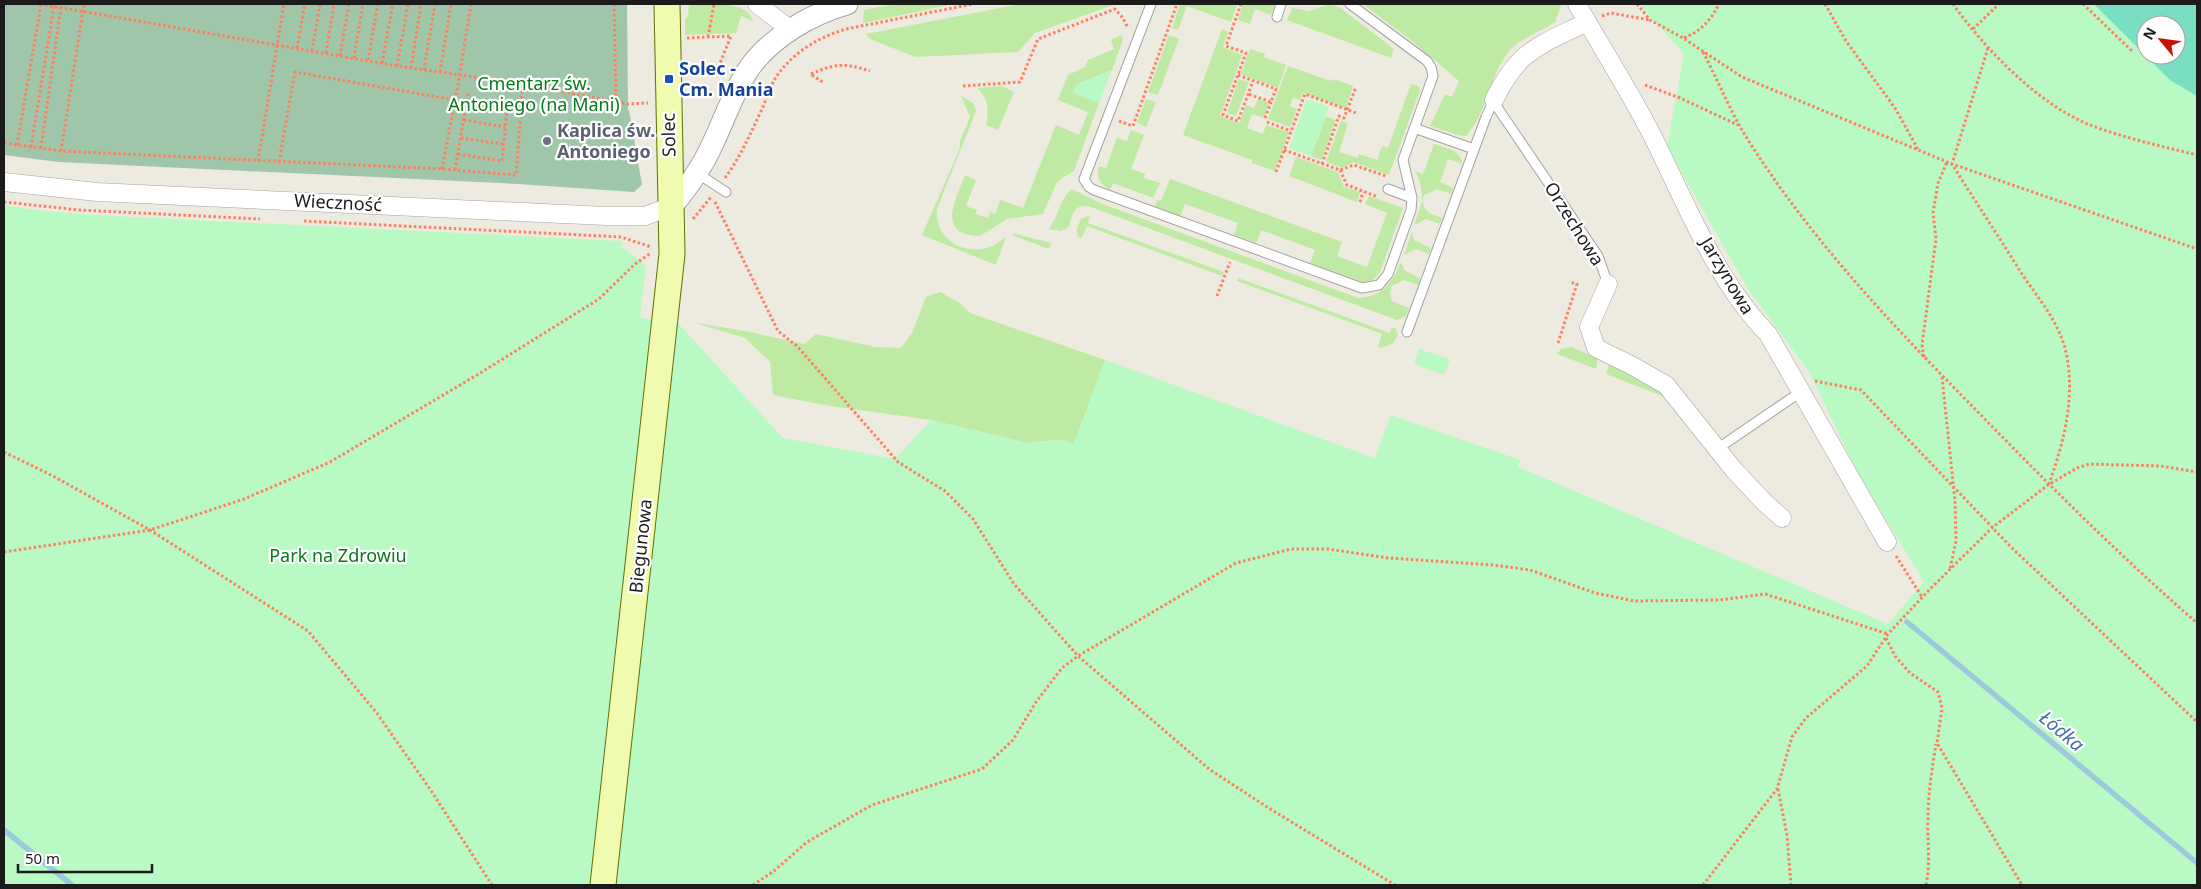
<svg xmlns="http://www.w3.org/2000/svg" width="2201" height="889" viewBox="0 0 2201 889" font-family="'Noto Sans',sans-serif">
	<rect width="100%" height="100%" fill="#edeae0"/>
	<!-- grass -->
	<path fill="#bfeaa3" d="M 689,4 C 709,4 747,0 753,21 L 741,16 L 736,33 L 685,35 L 685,20 L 688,16 Z
		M 895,4 L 955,4 L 863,23 L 864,10 Z
		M 1020,4 L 1116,4 L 1035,33 L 1018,52 L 915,57 L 870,39 L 866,34 Z
		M 1180,4 L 1234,4 L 1237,5 L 1231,22 L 1187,6 L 1178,30 L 1172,28 Z
		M 1243,4 L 1275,4 L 1271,15 L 1255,9 L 1250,24 L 1238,20 Z
		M 1331,4 L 1342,9 L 1394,49 L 1391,58 L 1287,20 L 1292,8 L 1309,11 Z
		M 1363,4 L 1560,4 L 1561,5 L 1555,22 C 1540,32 1519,38 1507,54 C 1489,78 1487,113 1466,136 L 1458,135 L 1430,126 L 1445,94 L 1452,97 L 1459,81 L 1412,41 Z
		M 1222,29 L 1228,32 L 1223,47 L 1242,55 L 1220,116 L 1239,123 L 1246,105 L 1254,108 L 1258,99 L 1269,103 L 1264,118 L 1252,114 L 1247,128 L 1263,134 L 1266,125 L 1289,132 L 1275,171 L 1252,163 L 1252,160 L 1183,135 Z
		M 1121,35 L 1123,40 L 1112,70 L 1077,84 L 1074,93 L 1099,103 L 1074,171 L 1062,178 L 1056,184 L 1043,214 L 1007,219 L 980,236 C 935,235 956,199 965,175 L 976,180 L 966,206 L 977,210 L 976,214 L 988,218 L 990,212 L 995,214 L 1000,200 L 1023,208 L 1056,125 L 1079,135 L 1088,112 L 1058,100 L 1068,75 L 1085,67 L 1088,60 L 1114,49 L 1111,40 Z
		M 1169,35 L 1179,39 L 1158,95 L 1148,92 Z
		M 1250,49 L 1265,54 L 1264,57 L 1286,65 L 1278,88 L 1241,74 Z
		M 1288,66 L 1331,81 L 1333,79 L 1353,86 L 1346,108 L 1303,93 L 1300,100 L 1293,98 L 1290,106 L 1297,109 L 1290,127 L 1268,119 Z
		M 1239,79 L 1249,82 L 1236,116 L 1227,113 Z
		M 1411,84 L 1418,86 L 1420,90 L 1389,175 L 1354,162 L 1342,168 L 1326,162 L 1341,121 L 1348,123 L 1339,152 L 1358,158 L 1359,154 L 1377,160 L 1382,146 L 1388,148 Z
		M 1002,86 L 1014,92 L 998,130 L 986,125 C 989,109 989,99 977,88 Z
		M 961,96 L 973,103 L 976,111 L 937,209 C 934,247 980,263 1006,236 L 996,265 L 922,235 L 960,148 L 960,141 L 970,117 Z
		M 1146,99 L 1156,102 L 1146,127 L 1137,123 Z
		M 1326,116 L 1336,120 L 1322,160 L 1311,156 Z
		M 1131,130 L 1144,135 L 1131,169 L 1145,174 L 1144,178 L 1160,183 L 1153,198 L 1113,183 L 1110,190 C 1100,184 1096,178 1099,166 L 1106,168 L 1117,138 L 1127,141 Z
		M 1434,144 C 1445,148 1462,150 1462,164 L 1448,159 L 1440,182 L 1453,188 L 1451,194 L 1437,189 L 1424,195 L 1422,201 L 1423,202 C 1424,213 1433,214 1442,218 L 1440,224 L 1426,219 L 1414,225 L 1422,202 C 1422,190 1421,182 1415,171 L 1423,174 Z
		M 1296,157 L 1338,172 L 1344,187 L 1360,192 L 1357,202 L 1289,176 Z
		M 1170,179 L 1342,242 L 1337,256 L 1367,267 L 1387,213 L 1365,204 L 1369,196 L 1403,208 L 1380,272 L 1373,280 L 1363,282 L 1310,263 L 1315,250 L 1261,230 L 1256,243 L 1234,235 L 1238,223 L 1185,204 L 1180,216 L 1155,207 L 1157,200 L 1161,201 Z
		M 1072,189 L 1100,203 L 1358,298 C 1382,297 1393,282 1401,262 L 1404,270 L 1420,278 L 1418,285 L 1404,280 L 1392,286 L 1390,293 L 1392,301 L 1409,308 L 1406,316 L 1397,320 L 1088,206 C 1073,204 1072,217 1068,228 L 1060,231 L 1049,229 C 1058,217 1061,197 1072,189 Z
		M 1088,216 L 1090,217 L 1088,223 L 1224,272 L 1222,276 L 1087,226 L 1082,237 L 1080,238 L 1077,235 L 1077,228 L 1081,219 Z
		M 1412,232 L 1414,240 L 1431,248 L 1429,254 L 1416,249 L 1404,255 Z
		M 1016,234 L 1051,243 L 1049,249 L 1011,235 Z
		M 1238,278 L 1390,333 L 1392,327 L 1396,329 L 1398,336 L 1392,344 L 1381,348 L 1378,346 L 1382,334 L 1237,281 Z
		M 940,292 L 960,303 L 970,313 L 1105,360 L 1074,444 L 1059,440 L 1028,443 L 931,420 L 824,405 L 773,395 L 770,362 L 745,338 L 692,322 L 750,332 L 804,344 L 816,334 L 875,347 L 901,348 L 912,333 L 926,297 Z
		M 1571,347 L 1598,358 L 1596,369 L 1557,354 L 1561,349 Z
		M 1612,364 L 1659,385 L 1665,397 L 1606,374 L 1609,365 Z"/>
	<!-- cemetery -->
	<path fill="#a0c6a9" d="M 4,4 L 627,4 L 628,110 L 629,110 L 642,185 L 634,192 L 518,184 L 59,162 L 4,155 Z"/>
	<!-- park -->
	<path fill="#b9fac4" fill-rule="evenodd" d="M 1639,4 L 2197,4 L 2197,885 L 4,885 L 4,205 L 43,211 L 115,216 L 622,241 L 621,248 L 625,249 L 646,266 L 640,318 L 676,321 L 783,438 L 895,459 L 931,420 L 1028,443 L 1059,440 L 1074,444 L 1105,360 L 1375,458 L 1391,415 L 1520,460 L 1518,467 L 1888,624 L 1924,582 L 1854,466 L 1810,373 L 1748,289 L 1667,147 L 1684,54 ZM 2146,25 L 2176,25 L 2176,55 L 2146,55 Z
		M 1112,70 L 1099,103 L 1073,93 L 1077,84 Z
		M 1307,99 L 1329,107 L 1311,156 L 1289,148 Z
		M 1419,349 L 1450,359 L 1444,375 L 1414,364 Z"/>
	<!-- pitch -->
	<path fill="#7adfc2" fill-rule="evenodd" d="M 2094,4 L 2197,4 L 2197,96 L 2170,80 ZM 2146,25 L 2176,25 L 2176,55 L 2146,55 Z"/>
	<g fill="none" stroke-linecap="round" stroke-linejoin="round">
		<!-- stream -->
		<path stroke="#9ec9dd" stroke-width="5.5" d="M 1907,622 L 2197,863
			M 4,830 L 72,885"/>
		<!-- service casing -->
		<g stroke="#a2a2a2" stroke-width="11">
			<path id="service" d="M 1151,4 L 1084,179 L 1089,187 L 1094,190 L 1362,288 L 1379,285 L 1388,274 L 1411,210 L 1412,198 L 1403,160 L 1433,76 L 1431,67 L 1427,61 L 1350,4
				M 1277,17 L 1281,4
				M 1494,100 L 1499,110 L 1598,256 L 1608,284
				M 1414,128 L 1474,149
				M 697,173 L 726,192
				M 1388,189 L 1412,198
				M 1407,332 L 1486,117 L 1494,100
				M 1717,449 L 1802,391"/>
		</g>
		<!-- minor casing -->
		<g stroke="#a2a2a2" stroke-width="19">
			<path id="minor" d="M 757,4 L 791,30
				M 1577,4 C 1602,49 1631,93 1654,139 C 1686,204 1717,282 1768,334 L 1887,542
				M 1494,100 C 1519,49 1539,46 1587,22
				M 4,182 L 97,192 L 606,216 L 645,216 L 672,206
				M 1608,284 L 1589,327 L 1596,348 L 1631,365 L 1666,385 L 1734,470 L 1765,503 L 1782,518"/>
		</g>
		<!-- tertiary casing -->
		<g stroke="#a2a2a2" stroke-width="23">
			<path id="tertiary" d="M 672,206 C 688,187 703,166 713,143 C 725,118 734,90 750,67 C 772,37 811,14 847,4"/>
		</g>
		<!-- secondary casing -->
		<g stroke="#5c7202" stroke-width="27">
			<path id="secondary" d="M 603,885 L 672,254 L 667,4"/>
		</g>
		<!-- path -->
		<path stroke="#fd7f60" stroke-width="3" stroke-dasharray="2.5 2.5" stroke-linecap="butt" d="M 40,4 L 397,66 L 523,84 L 628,104 L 648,103
			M 614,4 L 616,101
			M 1241,4 L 1226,46 L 1246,53 L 1223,115 L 1238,121 L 1253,81
			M 1637,4 L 1650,20 L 1683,38 L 1742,77 L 1952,164 L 2197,249
			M 1825,4 L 1846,41 L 1895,108 L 1919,151
			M 1953,4 C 1985,49 2038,104 2090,125 C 2124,138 2161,146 2197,155
			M 2083,4 L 2132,51
			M 1602,16 L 1611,13 L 1650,20
			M 1973,29 L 1999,4
			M 708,37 L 714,4
			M 687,38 L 731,36 L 716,73 L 688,74
			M 1684,38 C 1701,31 1711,20 1719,4
			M 297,48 L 305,4
			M 1988,48 L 1952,164 C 1975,201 1999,237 2022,274 C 2040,301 2061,324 2067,357 C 2075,401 2063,444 2049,484
			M 312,51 L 320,4
			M 1703,52 C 1719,82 1731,114 1750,143 C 1813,242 1895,328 1977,411 C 2048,484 2120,556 2197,623
			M 326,53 L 334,4
			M 340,56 L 349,4
			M 354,58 L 363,4
			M 368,60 L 378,4
			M 382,63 L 393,4
			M 397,66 L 408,4
			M 411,68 L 421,4
			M 424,70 L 435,4
			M 440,72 L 451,4
			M 811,74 C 836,63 844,63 870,71
			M 812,75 L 824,83
			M 1238,75 L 1276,89 L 1271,102 L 1248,94
			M 1645,85 L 1680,98 L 1738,125
			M 963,86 L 1020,82 L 1038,39 L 1115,9 L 1123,18 L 1128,28
			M 467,103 L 521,111
			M 1265,118 L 1271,102
			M 464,120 L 505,127
			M 1119,121 L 1133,126 L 1177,4
			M 1267,122 L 1291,131
			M 461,138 L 503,144
			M 4,143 L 61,151 L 442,169 L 516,175 L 523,84
			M 17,145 L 41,4
			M 31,147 L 54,6
			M 41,148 L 61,7
			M 1284,150 L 1340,170 L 1354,165 L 1386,176
			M 61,151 L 84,4
			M 458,154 L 502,161 L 507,110
			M 258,161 L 284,4
			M 279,162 L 295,72 L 455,100
			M 1322,164 L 1339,116 L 1344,118 L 1356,87
			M 442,169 L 458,85 L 471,4
			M 455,170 L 468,93
			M 1340,170 L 1347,185 L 1378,197
			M 1276,172 L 1305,94 L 1356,113
			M 725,178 C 741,156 751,132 763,107 C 767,97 770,87 775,79 C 791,53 819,37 846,29 L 973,4
			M 4,202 L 79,210 L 260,219
			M 715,202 L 778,331 L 797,346 L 898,462 L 945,491 L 973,519 L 1014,584 L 1078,656 L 1209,769 L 1267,807 L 1395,885
			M 1360,202 L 1363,192
			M 693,219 L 711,197
			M 304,221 L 621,237 L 651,247
			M 1217,296 L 1230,262
			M 1558,343 L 1577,284 L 1569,282
			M 1924,357 L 1922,345 L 1936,239 L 1933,213 L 1938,183 L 1947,162
			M 1942,377 L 1955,501 L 1956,541 L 1950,569
			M 1815,381 L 1861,390 L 2012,548 L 2197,722
			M 4,452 L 53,476 L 150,530 L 308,631 L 376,712 L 430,789 L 492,885
			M 4,552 L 150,530 L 244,499 L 330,462 L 477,375 L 599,299 L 635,264 L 651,253
			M 1896,556 L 1922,597
			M 1886,638 L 1895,656 L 1910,673 L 1938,692 L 1942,708 L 1937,743 L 2022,885
			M 1778,789 L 1787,835 L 1791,885
			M 753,885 L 774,871 L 807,842 L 872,805 L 982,769 L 1013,740 L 1036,702 L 1062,668 L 1078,656 L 1236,563 L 1291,549 L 1328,549 L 1388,558 L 1493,565 L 1530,570 L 1595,593 L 1634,601 L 1720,600 L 1765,594 L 1888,634
			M 1703,885 L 1777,789 L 1792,737 L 1806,718 L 1867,666 L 1888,634 L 1930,589 L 1993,527 L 2048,485 L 2077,468 L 2089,464 L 2160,466 L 2197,472
			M 1926,885 C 1931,863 1927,841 1928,819 C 1928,794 1932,769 1936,744"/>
		<!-- service -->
		<use href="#service" stroke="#fff" stroke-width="9"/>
		<!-- minor -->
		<use href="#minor" stroke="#fff" stroke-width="18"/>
		<!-- tertiary -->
		<use href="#tertiary" stroke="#fff" stroke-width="21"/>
		<!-- secondary -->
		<use href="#secondary" stroke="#f0fbb0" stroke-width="25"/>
	</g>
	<!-- markers -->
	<rect fill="#1a4fb4" stroke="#fff" stroke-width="2" x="664" y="74" width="10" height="10" rx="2.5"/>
	<circle fill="#6b7280" stroke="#fff" stroke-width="2" cx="547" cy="141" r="5"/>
	<g text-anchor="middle" stroke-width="4.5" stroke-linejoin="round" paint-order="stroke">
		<!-- transit labels -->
		<g font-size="18" font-weight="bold" fill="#164399" stroke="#fff" text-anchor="start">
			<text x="679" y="75">Solec -<tspan x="679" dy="21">Cm. Mania</tspan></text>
		</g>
		<!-- park labels -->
		<g font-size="18" fill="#087a1c" stroke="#fff">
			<text x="534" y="90">Cmentarz św.<tspan x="534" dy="21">Antoniego (na Mani)</tspan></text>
			<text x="338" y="562">Park na Zdrowiu</text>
		</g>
		<!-- worship labels -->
		<g font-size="18" font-weight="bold" fill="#5b616d" stroke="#fff" text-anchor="start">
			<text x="557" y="137">Kaplica św.<tspan x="557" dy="21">Antoniego</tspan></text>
		</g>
		<!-- street labels -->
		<g font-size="18" fill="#1b1b1b" stroke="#fff">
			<text transform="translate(669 135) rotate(-91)" y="6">Solec</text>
			<text transform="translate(338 203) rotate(3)" y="6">Wieczność</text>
			<text transform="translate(1574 224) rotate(58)" y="6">Orzechowa</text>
			<text transform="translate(1727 276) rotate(59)" y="6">Jarzynowa</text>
			<text transform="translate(641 546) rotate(-84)" y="6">Biegunowa</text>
		</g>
		<!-- water labels -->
		<g font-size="19" font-style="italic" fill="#4670ac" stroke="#fff">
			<text transform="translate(2062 731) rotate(40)" y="7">Łódka</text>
		</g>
	</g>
	<!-- border -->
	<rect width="2201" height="889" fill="none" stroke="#1b1b1b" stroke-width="10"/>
	<!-- north arrow -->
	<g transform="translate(2161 40) rotate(299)"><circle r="24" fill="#ffffff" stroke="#a4a4a4"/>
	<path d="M0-4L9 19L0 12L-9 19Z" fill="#c61200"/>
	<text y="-8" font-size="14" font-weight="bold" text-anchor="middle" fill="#1b1b1b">N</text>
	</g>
	<!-- scale -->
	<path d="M18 864v8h134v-8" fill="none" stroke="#1b1b1b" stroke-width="2.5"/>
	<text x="25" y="864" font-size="15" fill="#1b1b1b" stroke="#ffffff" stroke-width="4" paint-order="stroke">50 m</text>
</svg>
